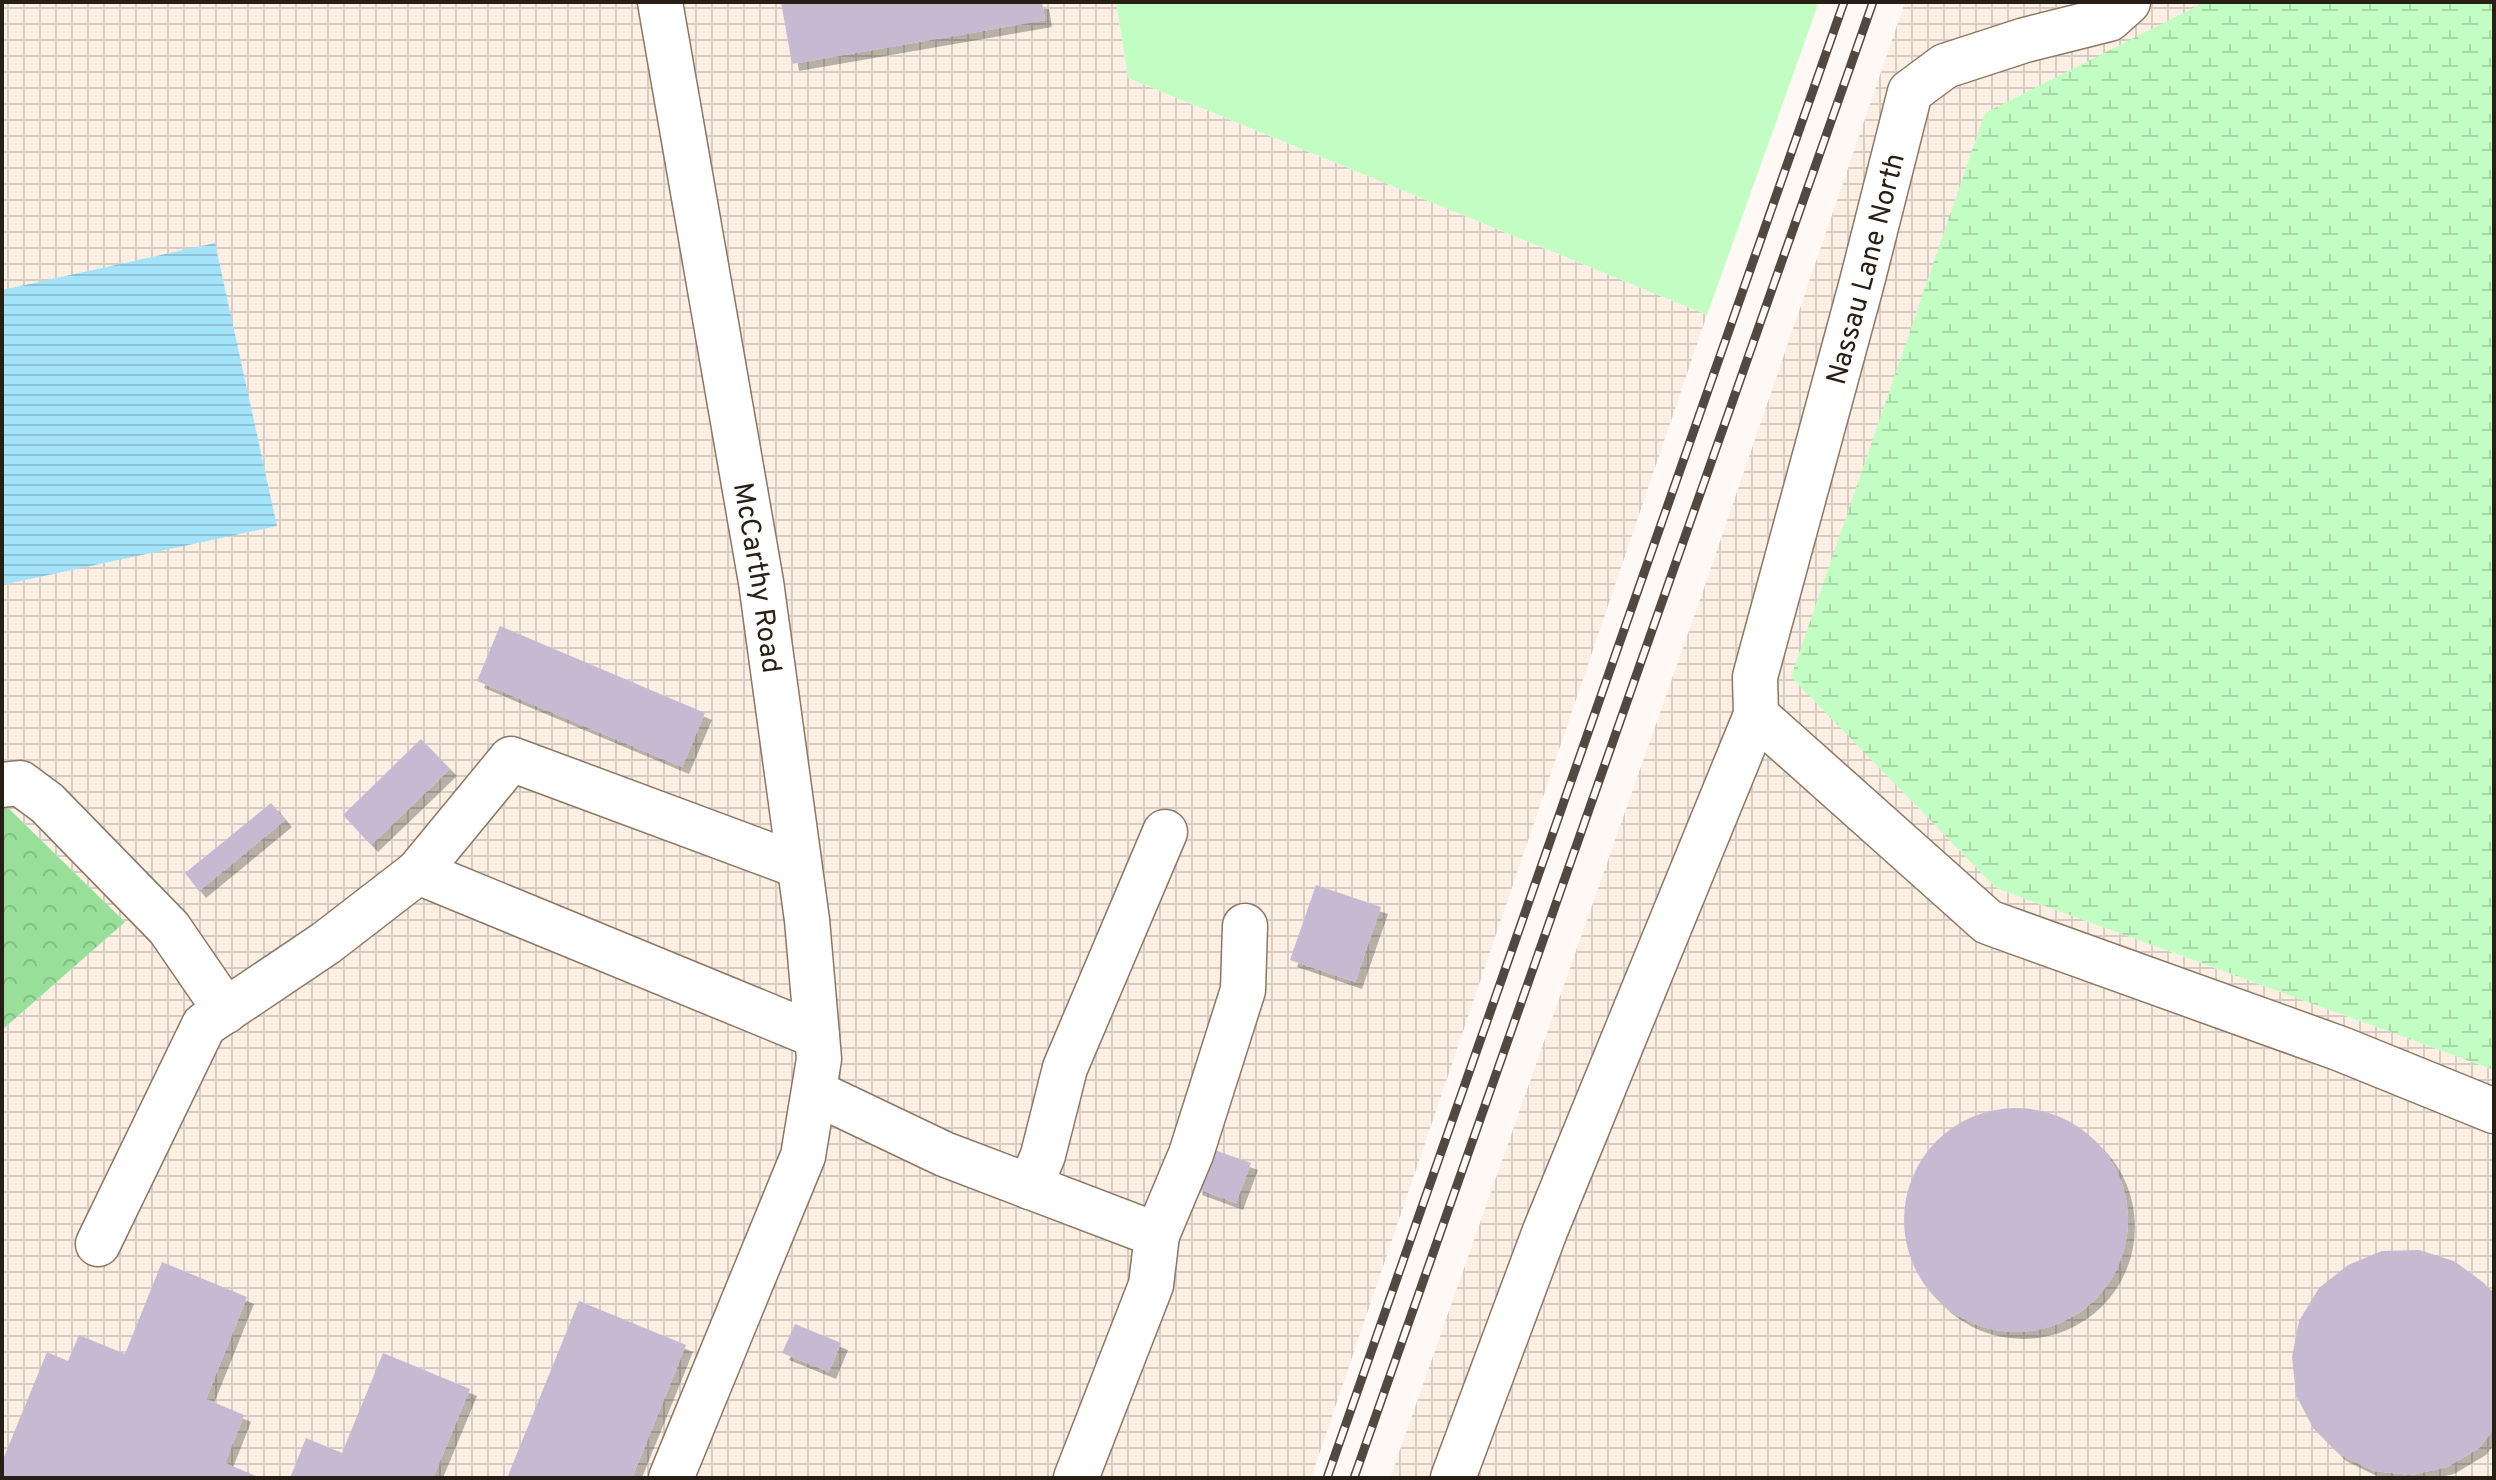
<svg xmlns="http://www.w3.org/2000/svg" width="2496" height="1480" viewBox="0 0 2496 1480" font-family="Overpass,sans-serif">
	<defs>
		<pattern id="industrial-grid" width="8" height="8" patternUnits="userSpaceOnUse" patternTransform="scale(2)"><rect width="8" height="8" fill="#fbefe4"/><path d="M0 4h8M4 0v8" fill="none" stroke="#d7ccc3"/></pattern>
		<pattern id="forest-crowns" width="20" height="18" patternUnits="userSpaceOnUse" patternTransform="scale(2)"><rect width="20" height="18" fill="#98df9a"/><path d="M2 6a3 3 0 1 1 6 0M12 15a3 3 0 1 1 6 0" fill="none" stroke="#83bf84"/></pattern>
		<pattern id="wetland-marsh" width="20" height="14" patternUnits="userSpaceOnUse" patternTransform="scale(2)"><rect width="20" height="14" fill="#c2fec3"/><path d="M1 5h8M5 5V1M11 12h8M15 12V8" fill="none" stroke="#a7d9a7"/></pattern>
		<pattern id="water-rules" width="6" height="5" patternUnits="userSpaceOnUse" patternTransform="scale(2)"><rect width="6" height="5" fill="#a4e4fa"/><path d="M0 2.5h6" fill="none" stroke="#8dc3d6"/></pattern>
		<filter id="shadow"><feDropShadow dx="7" dy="7" stdDeviation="0" flood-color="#0004"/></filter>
	</defs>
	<rect width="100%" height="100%" fill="#fef9f5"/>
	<!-- industrial -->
	<path fill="url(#industrial-grid)" d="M 2,2 L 1116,2 L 1128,78 L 1707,315 L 1311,1478 L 2,1478 L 2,1030 L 125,922 L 2,802 Z
		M 1905,2 L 2205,2 L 2202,5 L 1996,888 L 2494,1070 L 2494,1478 L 1390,1478 L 1704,588 Z"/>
	<!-- grass -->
	<path fill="#c2fec3" d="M 1116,2 L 1819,2 L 1707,315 L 1128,78 Z"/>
	<!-- forest -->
	<path fill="url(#forest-crowns)" d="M 2,802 L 125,922 L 2,1030 Z"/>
	<!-- wetland -->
	<path fill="url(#wetland-marsh)" d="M 2205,2 L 2494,2 L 2494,1070 L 1996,888 L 1791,677 L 1985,113 Z"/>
	<!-- water -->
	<path fill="url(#water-rules)" d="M 215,243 L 277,526 L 2,585 L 2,290 Z"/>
	<!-- building -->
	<path fill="#c8b9d3" filter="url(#shadow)" d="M 781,2 L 1042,2 L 1045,20 L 792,64 Z
		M 500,626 L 705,713 L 682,767 L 477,681 Z
		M 421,739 L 450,769 L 371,845 L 343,815 Z
		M 271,803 L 285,820 L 199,891 L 185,873 Z
		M 1316,885 L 1381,907 L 1355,982 L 1290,960 Z
		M1904 1220a112 112 0 1 1 224 0a112 112 0 1 1-224 0Z
		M 1209,1148 L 1251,1163 L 1236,1203 L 1195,1188 Z
		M 2419,1250 L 2454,1261 L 2484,1283 L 2494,1296 L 2494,1429 L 2479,1448 L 2447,1467 L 2411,1475 L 2374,1471 L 2339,1454 L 2313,1428 L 2296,1395 L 2292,1357 L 2299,1321 L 2319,1288 L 2348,1265 L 2382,1251 Z
		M 162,1262 L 247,1297 L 206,1399 L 244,1415 L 225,1463 L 261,1478 L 2,1478 L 2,1462 L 47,1352 L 68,1361 L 79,1335 L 125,1354 Z
		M 579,1301 L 686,1345 L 632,1478 L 507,1478 Z
		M 795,1324 L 841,1343 L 829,1372 L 782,1353 Z
		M 383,1353 L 470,1389 L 433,1478 L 290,1478 L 306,1438 L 342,1453 Z"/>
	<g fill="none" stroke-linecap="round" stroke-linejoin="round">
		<!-- minor casing -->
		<g stroke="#8b7762" stroke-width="47">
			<g id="minor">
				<path id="s1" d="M 660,2 L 761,582 L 807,920 L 819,1059 L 803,1156 L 671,1478"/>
				<path d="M 1756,715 L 1988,922 L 2341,1049 L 2494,1111"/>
				<path d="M 2,785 L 20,783 L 47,803 L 169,928 L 226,1011"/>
				<path d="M 799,866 L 511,759 L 418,872 L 817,1036"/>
				<path d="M 814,1092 L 944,1154 L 1157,1235 L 1151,1285 L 1076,1478"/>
				<path d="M 1030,1187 L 1043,1155 L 1065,1068 L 1165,832"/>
				<path d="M 1157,1235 L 1191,1154 L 1243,990 L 1245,926"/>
				<path d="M 98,1244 L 204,1025 L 326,943 L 418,872"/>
				<path id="s2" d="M 1453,1478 L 1545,1231 L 1756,715 L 1755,677 L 1862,282 L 1910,92 L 1945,66 L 2025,40 L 2109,19 L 2128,2"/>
			</g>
		</g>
		<!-- minor -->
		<use href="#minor" stroke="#fff" stroke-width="44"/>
		<!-- rail casing -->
		<g stroke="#514941" stroke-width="9">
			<path id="rail" d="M 1327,1478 L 1844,2
				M 1354,1478 L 1873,2"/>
		</g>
		<!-- rail -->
		<use href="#rail" stroke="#fef9f5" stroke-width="6" stroke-dasharray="18" stroke-linecap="butt"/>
	</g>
	<g text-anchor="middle" stroke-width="8" stroke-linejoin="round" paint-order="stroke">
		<!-- street labels -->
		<g font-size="28" fill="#271f16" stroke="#fef9f5">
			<text dy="10" stroke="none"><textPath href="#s2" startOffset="1282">Nassau Lane North</textPath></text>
			<text dy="10" stroke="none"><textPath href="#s1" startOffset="584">McCarthy Road</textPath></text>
		</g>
	</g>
	<!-- border -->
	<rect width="2496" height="1480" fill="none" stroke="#271f16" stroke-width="8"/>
</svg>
